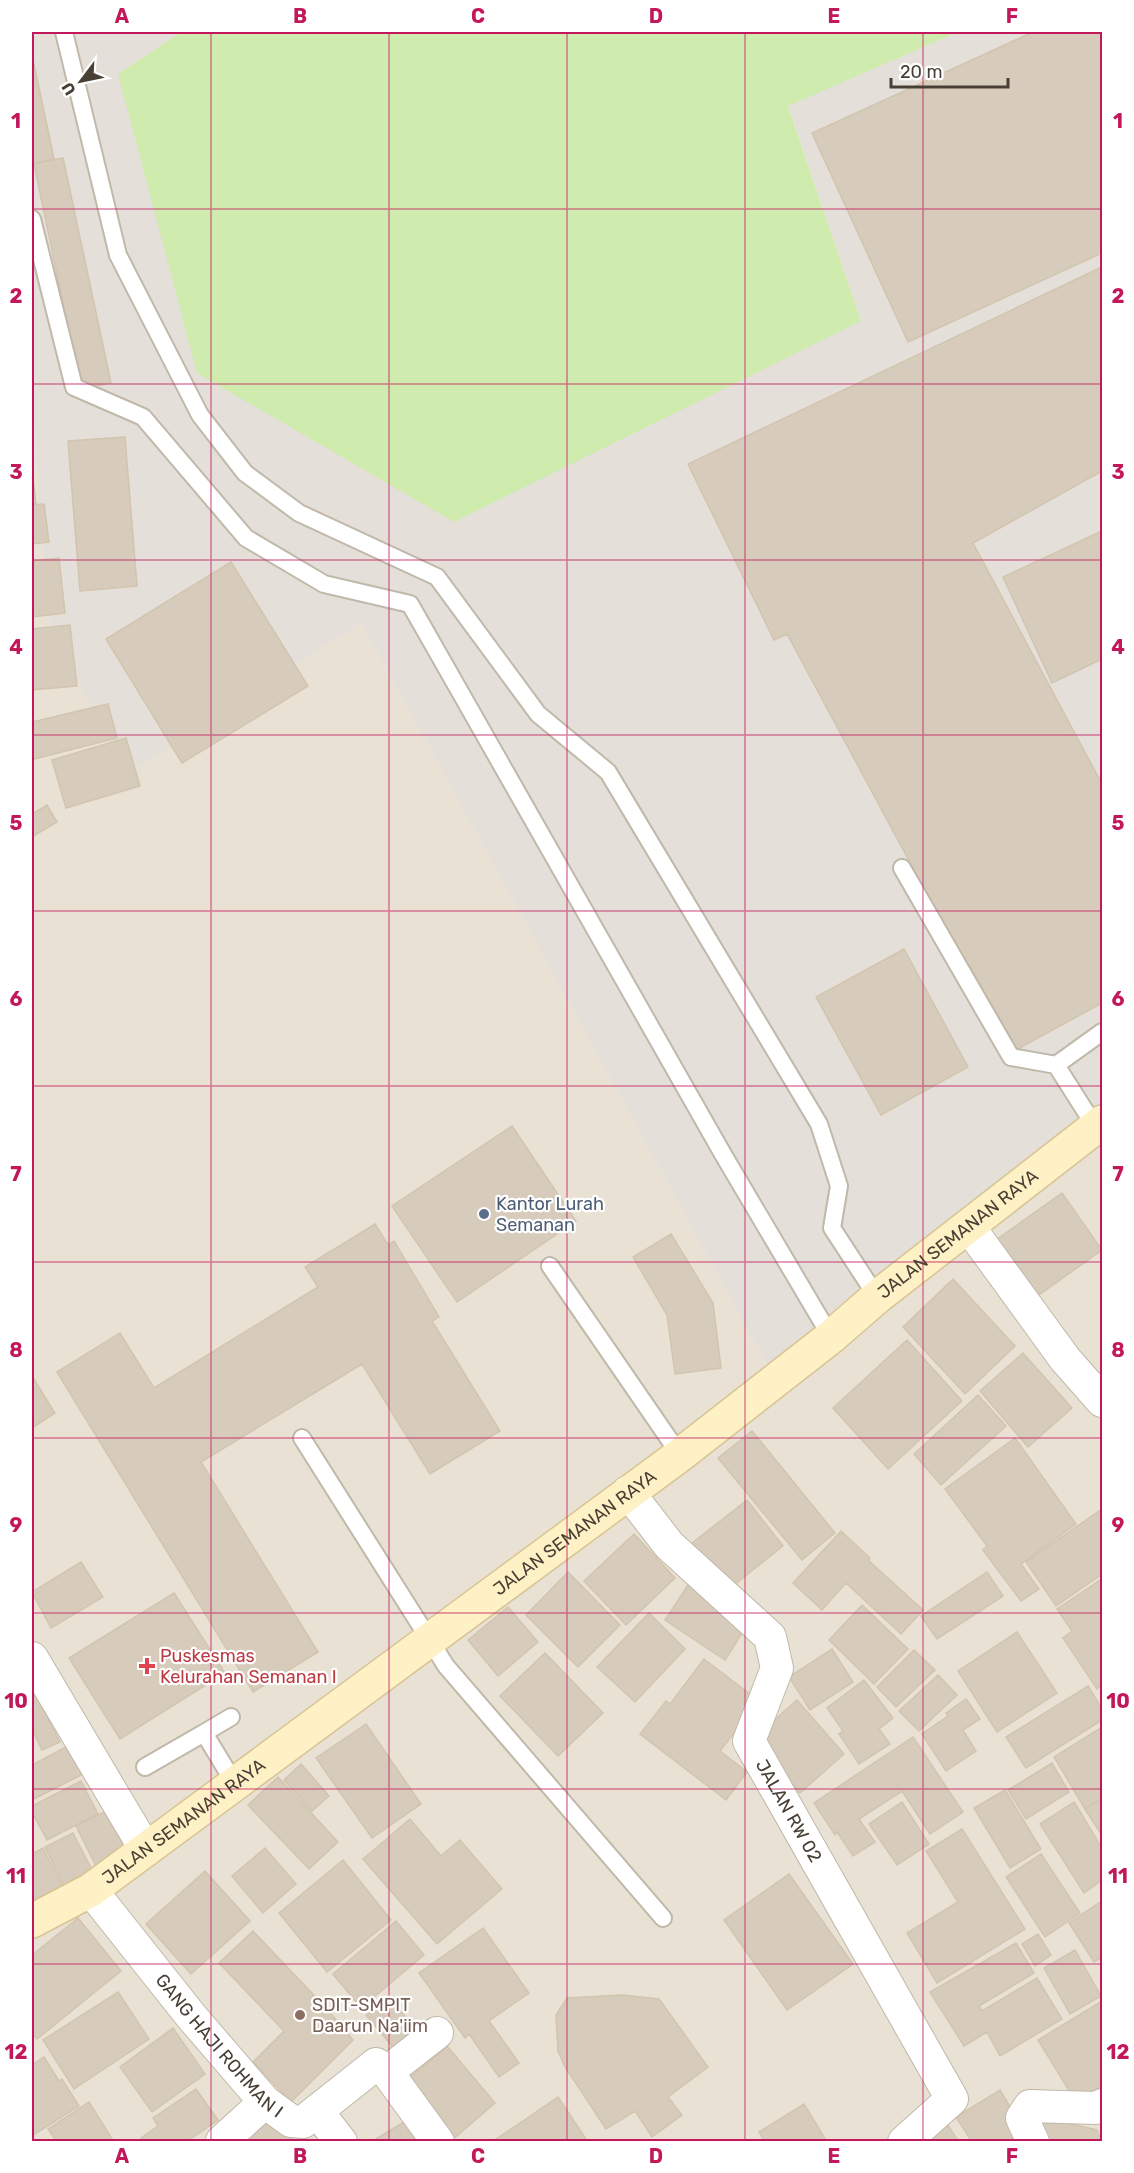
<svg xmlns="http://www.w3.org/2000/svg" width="1134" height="2173" viewBox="0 0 1134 2173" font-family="Rubik,sans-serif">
	<rect width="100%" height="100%" fill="#f4f0e7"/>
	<!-- residential -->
	<path fill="#e9e2d4" d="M 32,401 L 47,616 L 125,776 L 361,623 L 778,1385 L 1102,1133 L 1102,2141 L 32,2141 Z"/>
	<!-- industrial -->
	<path fill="#e4dfd8" d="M 32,32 L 181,32 L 118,74 L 861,321 L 788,105 L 958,32 L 1102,32 L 1102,1133 L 778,1385 L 361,623 L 124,777 L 47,616 L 32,401 Z"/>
	<!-- green -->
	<path fill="#cfebad" d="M 181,32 L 958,32 L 788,106 L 861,321 L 454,522 L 197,373 L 118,74 Z"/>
	<!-- building -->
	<path fill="#d7ccbb" stroke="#d2c4ae" stroke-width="1.5" d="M 1033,32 L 1102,32 L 1102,253 L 908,342 L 812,133 Z
		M 32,55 L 54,159 L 32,164 Z
		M 63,158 L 111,383 L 81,389 L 34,164 Z
		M 1102,267 L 1102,471 L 973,543 L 1102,784 L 1102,1003 L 1012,1052 L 787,634 L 774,640 L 688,464 Z
		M 125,437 L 137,586 L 80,591 L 68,441 Z
		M 32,469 L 36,504 L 32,504 Z
		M 44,504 L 49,542 L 32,544 L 32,505 Z
		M 1102,531 L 1102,659 L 1052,683 L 1003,577 Z
		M 59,558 L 65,613 L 32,617 L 32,561 Z
		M 231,562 L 308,686 L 182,763 L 106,639 Z
		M 70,625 L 77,686 L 32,690 L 32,629 Z
		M 108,704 L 117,738 L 34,759 L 32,750 L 32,722 Z
		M 126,738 L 140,786 L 66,808 L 52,760 Z
		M 47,805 L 57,822 L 32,837 L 32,814 Z
		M 904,949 L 968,1067 L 881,1115 L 816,997 Z
		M 512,1126 L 576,1221 L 457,1302 L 392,1206 Z
		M 1062,1193 L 1102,1250 L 1029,1302 L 989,1245 Z
		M 375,1224 L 388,1245 L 394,1241 L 439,1317 L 432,1321 L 500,1431 L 430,1474 L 362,1364 L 201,1462 L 318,1652 L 253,1692 L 57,1372 L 120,1333 L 154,1388 L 318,1287 L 305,1267 Z
		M 671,1234 L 713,1303 L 721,1368 L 675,1374 L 667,1315 L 633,1257 Z
		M 953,1279 L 1015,1346 L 965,1394 L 903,1327 Z
		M 907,1340 L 962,1401 L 888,1469 L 833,1408 Z
		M 1023,1353 L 1072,1408 L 1028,1447 L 980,1391 Z
		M 32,1376 L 55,1413 L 32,1428 Z
		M 978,1395 L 1006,1426 L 941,1485 L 914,1454 Z
		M 752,1431 L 835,1533 L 802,1560 L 718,1458 Z
		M 1015,1438 L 1076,1524 L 1021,1564 L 1039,1589 L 1021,1601 L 983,1550 L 987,1546 L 945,1489 Z
		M 747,1500 L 783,1546 L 729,1589 L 692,1543 Z
		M 1102,1509 L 1102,1574 L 1056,1606 L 1026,1562 Z
		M 841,1531 L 870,1558 L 868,1560 L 923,1610 L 901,1634 L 846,1583 L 822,1610 L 793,1583 Z
		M 634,1534 L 675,1578 L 626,1625 L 584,1581 Z
		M 81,1562 L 103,1597 L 51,1628 L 32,1592 Z
		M 568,1572 L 620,1625 L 578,1667 L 526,1615 Z
		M 987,1572 L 1003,1596 L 937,1639 L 921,1616 Z
		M 1102,1579 L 1102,1685 L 1097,1689 L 1063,1638 L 1072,1631 L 1057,1609 Z
		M 688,1585 L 748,1624 L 725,1660 L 665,1620 Z
		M 174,1593 L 225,1673 L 120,1739 L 69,1658 Z
		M 862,1605 L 908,1649 L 874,1684 L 829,1640 Z
		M 508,1607 L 538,1642 L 498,1676 L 468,1640 Z
		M 649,1613 L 685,1649 L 635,1702 L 597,1667 Z
		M 1017,1632 L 1057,1693 L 997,1732 L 958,1671 Z
		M 832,1649 L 853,1682 L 810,1710 L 789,1677 Z
		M 914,1650 L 935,1670 L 896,1707 L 877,1687 Z
		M 545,1653 L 603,1713 L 558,1756 L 500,1696 Z
		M 704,1659 L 759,1701 L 720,1751 L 747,1772 L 726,1800 L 640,1734 L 666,1701 L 670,1704 Z
		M 938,1675 L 957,1695 L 919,1731 L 899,1711 Z
		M 864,1680 L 893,1718 L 879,1729 L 890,1744 L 859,1764 L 839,1734 L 843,1731 L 827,1708 Z
		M 1088,1686 L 1102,1709 L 1102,1720 L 1026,1768 L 1006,1737 Z
		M 34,1691 L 60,1742 L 42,1750 L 32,1729 L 32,1692 Z
		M 966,1699 L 980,1719 L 963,1730 L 976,1751 L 946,1771 L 922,1734 L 948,1716 L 946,1713 Z
		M 797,1700 L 844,1754 L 800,1793 L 753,1739 Z
		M 366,1724 L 421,1804 L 372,1838 L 316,1758 Z
		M 1102,1727 L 1102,1798 L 1085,1809 L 1054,1757 Z
		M 913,1737 L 963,1812 L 930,1834 L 902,1791 L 859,1819 L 875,1842 L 853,1856 L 837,1832 L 835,1835 L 814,1803 Z
		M 68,1746 L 83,1774 L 32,1800 L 32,1765 Z
		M 1052,1763 L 1069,1792 L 1026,1819 L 1008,1790 Z
		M 301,1764 L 329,1796 L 312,1811 L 284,1780 Z
		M 278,1777 L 338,1842 L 309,1869 L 248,1805 Z
		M 81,1781 L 98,1814 L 47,1840 L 32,1812 L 32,1806 Z
		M 1005,1790 L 1041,1849 L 1010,1868 L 974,1808 Z
		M 1102,1798 L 1102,1833 L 1101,1834 L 1085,1809 Z
		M 902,1802 L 929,1844 L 897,1865 L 869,1824 Z
		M 1074,1802 L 1102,1848 L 1102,1880 L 1084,1893 L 1040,1824 Z
		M 106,1811 L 126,1851 L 96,1866 L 76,1826 Z
		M 410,1819 L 441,1856 L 460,1840 L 502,1889 L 437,1944 L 363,1859 Z
		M 962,1829 L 1025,1929 L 937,1983 L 907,1933 L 958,1902 L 926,1851 Z
		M 73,1833 L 95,1876 L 67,1891 L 45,1847 Z
		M 43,1848 L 64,1889 L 32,1905 L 32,1854 Z
		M 265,1848 L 296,1884 L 263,1913 L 232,1876 Z
		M 1041,1854 L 1080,1913 L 1045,1937 L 1006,1877 Z
		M 343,1860 L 391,1920 L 327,1972 L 279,1913 Z
		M 205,1871 L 250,1921 L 191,1974 L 146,1924 Z
		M 789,1874 L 853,1964 L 787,2010 L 724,1920 Z
		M 1102,1901 L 1102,1957 L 1094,1962 L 1069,1923 Z
		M 78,1918 L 121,1971 L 37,2039 L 32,2033 L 32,1955 Z
		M 396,1921 L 424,1955 L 361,2008 L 333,1974 Z
		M 483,1928 L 529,1993 L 489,2021 L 519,2063 L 499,2077 L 469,2034 L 465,2038 L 419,1973 Z
		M 253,1931 L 327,2009 L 353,2040 L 291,2102 L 253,2062 L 284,2031 L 219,1963 Z
		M 1038,1934 L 1051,1955 L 1035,1966 L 1022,1944 Z
		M 1016,1943 L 1034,1973 L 979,2006 L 982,2011 L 1037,1978 L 1062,2019 L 1000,2056 L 987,2032 L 964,2046 L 930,1992 Z
		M 1075,1950 L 1101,1996 L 1070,2014 L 1044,1968 Z
		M 118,1992 L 149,2039 L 74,2089 L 43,2040 Z
		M 622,1995 L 659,1999 L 708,2067 L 668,2097 L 682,2115 L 652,2137 L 635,2111 L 606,2129 L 565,2067 L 558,2051 L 556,2015 L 567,1998 Z
		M 389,1996 L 419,2034 L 397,2052 L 366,2015 Z
		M 1102,2001 L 1102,2086 L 1076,2102 L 1038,2040 Z
		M 173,2028 L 205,2074 L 152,2112 L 120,2067 Z
		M 447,2046 L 495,2103 L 450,2142 L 400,2086 Z
		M 44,2057 L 59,2081 L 62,2079 L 79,2106 L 32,2136 L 32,2065 Z
		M 196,2089 L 218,2120 L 186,2142 L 143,2142 L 141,2138 L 158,2126 L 153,2118 Z
		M 1000,2090 L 1031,2142 L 972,2142 L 956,2117 Z
		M 558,2097 L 588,2142 L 492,2142 Z
		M 89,2102 L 114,2142 L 57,2142 L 48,2129 Z
		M 804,2104 L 827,2142 L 765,2142 L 759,2132 Z
		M 260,2108 L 296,2142 L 229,2142 Z
		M 1032,2115 L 1097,2130 L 1102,2142 L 1040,2142 Z
		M 407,2120 L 420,2142 L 378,2142 L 376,2139 Z
		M 947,2124 L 959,2142 L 921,2142 Z"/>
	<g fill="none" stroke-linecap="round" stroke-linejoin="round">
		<!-- lane casing -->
		<g stroke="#c0b8a9" stroke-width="20">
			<path id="lane" d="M 64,32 L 118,255 L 200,415 L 245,473 L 299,513 L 437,577 L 538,714 L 608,772 L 819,1124 L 839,1186 L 832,1228 L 877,1297
				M 32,219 L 74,387 L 143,417 L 246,538 L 324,584 L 410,604 L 724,1156 L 831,1337
				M 902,868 L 1011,1057 L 1056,1065 L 1096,1128
				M 1056,1065 L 1102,1032
				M 550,1266 L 680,1455
				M 302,1438 L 446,1666 L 663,1918
				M 204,1733 L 231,1717
				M 145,1767 L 204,1733 L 235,1784"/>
		</g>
		<!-- street casing -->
		<g stroke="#c0b8a9" stroke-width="34">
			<g id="street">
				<path d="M 969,1227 L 1065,1359 L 1102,1401"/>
				<path id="s1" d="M 628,1492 L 669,1545 L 770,1637 L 777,1668 L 749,1741 L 952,2099 L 904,2142"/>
				<path d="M 32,1658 L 146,1850"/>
				<path id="s2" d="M 91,1890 L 191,2016 L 265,2102 L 291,2121 L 303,2122 L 376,2064 L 387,2072 L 438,2142"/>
				<path d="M 387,2072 L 437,2033"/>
				<path d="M 317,2111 L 341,2142"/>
				<path d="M 222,2141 L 265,2102"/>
				<path d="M 1033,2142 L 1022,2118 L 1030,2106 L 1096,2108 L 1102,2105"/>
			</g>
		</g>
		<!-- secondary casing -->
		<g stroke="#d7c494" stroke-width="36">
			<g id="secondary">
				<path id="s3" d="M 32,1921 L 91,1890 L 680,1455 L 831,1337 L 877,1297 L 1102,1122"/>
			</g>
		</g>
		<!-- lane -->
		<use href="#lane" stroke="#fff" stroke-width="16"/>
		<!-- street -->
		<use href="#street" stroke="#fff" stroke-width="32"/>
		<!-- secondary -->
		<use href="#secondary" stroke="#fff1c6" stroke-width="33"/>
	</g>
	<!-- grid -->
	<path fill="none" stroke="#c2185b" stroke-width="1.5" stroke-opacity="0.55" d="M 211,32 L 211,2142M 389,32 L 389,2142M 567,32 L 567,2142M 745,32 L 745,2142M 923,32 L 923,2142M 32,209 L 1102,209M 32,384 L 1102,384M 32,560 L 1102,560M 32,735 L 1102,735M 32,911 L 1102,911M 32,1086 L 1102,1086M 32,1262 L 1102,1262M 32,1438 L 1102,1438M 32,1613 L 1102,1613M 32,1789 L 1102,1789M 32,1964 L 1102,1964"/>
	<!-- markers -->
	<circle fill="#5c6f8a" stroke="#fff" stroke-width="2" cx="484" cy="1214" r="6"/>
	<path fill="#e0444e" stroke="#fff" stroke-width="2" d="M144 1657h6v6h6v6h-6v6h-6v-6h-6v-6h6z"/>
	<circle fill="#8d6e63" stroke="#fff" stroke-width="2" cx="300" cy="2015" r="6"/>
	<g text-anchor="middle" stroke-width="4.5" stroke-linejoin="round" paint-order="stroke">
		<!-- service labels -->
		<g font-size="18" fill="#4e5e75" stroke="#fff" text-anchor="start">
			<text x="496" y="1210">Kantor Lurah<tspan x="496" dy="21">Semanan</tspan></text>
		</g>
		<!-- street labels -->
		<g font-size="18" fill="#484035" stroke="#fff">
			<text dy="6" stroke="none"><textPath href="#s3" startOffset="1154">JALAN SEMANAN RAYA</textPath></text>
			<text dy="6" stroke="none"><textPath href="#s3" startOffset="668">JALAN SEMANAN RAYA</textPath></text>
			<text dy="6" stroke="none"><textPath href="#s1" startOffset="394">JALAN RW 02</textPath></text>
			<text dy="6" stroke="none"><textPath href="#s3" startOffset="182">JALAN SEMANAN RAYA</textPath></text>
			<text dy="6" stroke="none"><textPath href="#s2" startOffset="202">GANG HAJI ROHMAN I</textPath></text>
		</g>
		<!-- health labels -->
		<g font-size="18" fill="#be3a42" stroke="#fff" text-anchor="start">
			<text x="160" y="1662">Puskesmas<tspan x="160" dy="21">Kelurahan Semanan I</tspan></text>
		</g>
		<!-- education labels -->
		<g font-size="18" fill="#785e54" stroke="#fff" text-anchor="start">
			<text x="312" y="2011">SDIT-SMPIT<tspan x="312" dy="21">Daarun Na'iim</tspan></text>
		</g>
	</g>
	<!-- border -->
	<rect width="1134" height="2173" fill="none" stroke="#ffffff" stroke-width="66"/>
	<!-- north arrow -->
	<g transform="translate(81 81) rotate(238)" stroke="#ffffff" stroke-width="4.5" paint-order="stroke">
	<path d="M0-4.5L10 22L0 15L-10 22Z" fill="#484035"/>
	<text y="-9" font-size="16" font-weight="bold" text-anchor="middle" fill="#484035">U</text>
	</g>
	<!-- scale -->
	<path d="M891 78v9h117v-9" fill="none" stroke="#484035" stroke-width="3"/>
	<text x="900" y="78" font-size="18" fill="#484035" stroke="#ffffff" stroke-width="4.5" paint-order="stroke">20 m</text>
	<rect x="33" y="33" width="1068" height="2107" fill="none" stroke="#c2185b" stroke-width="2"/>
	<g font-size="20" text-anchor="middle" font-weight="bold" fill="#c2185b">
		<text x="122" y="23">A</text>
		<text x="300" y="23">B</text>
		<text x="478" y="23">C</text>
		<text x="656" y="23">D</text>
		<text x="834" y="23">E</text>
		<text x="1012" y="23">F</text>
		<text x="16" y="128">1</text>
		<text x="1118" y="128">1</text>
		<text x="16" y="303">2</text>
		<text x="1118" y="303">2</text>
		<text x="16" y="479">3</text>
		<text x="1118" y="479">3</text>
		<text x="16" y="654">4</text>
		<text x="1118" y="654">4</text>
		<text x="16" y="830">5</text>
		<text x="1118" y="830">5</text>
		<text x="16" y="1006">6</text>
		<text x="1118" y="1006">6</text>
		<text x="16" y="1181">7</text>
		<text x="1118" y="1181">7</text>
		<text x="16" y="1357">8</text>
		<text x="1118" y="1357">8</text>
		<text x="16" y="1532">9</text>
		<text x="1118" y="1532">9</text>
		<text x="16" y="1708">10</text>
		<text x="1118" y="1708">10</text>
		<text x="16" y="1883">11</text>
		<text x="1118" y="1883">11</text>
		<text x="16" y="2059">12</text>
		<text x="1118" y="2059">12</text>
		<text x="122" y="2163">A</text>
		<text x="300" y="2163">B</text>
		<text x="478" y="2163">C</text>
		<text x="656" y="2163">D</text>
		<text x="834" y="2163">E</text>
		<text x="1012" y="2163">F</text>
	</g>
</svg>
